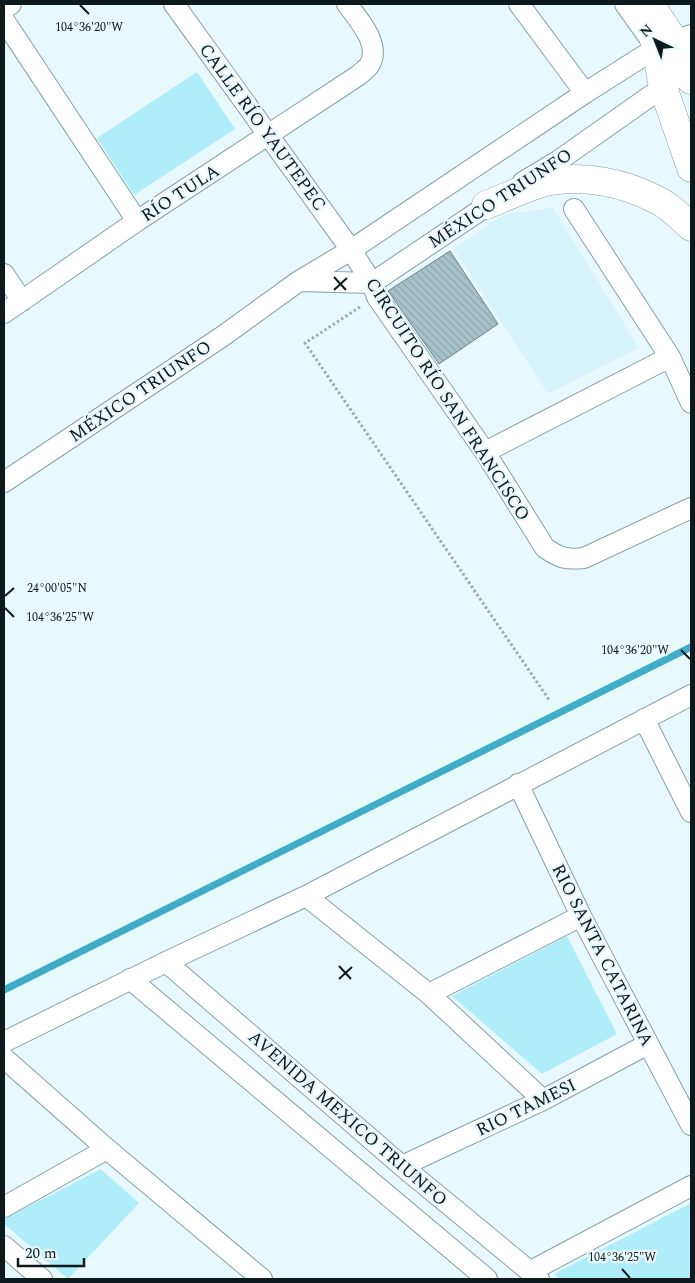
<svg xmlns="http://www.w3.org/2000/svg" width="695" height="1283" viewBox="0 0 695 1283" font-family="Spectral,serif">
	<defs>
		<pattern id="building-back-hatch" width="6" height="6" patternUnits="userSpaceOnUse" patternTransform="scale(1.25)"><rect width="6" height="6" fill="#a6c2c9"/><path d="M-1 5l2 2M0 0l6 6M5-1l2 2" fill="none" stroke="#8ea6ac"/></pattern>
	</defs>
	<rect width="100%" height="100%" fill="#e8f9fe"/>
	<!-- built -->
	<path fill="#d6f4fc" d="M 553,208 L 639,348 L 548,394 L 454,249 L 505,214 Z"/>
	<!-- green -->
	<path fill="#b0edfb" d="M 197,72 L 235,129 L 134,195 L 97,138 Z
		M 567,936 L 617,1034 L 542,1074 L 452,996 Z
		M 101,1169 L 139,1203 L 68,1279 L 4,1224 L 4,1219 Z
		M 691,1203 L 691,1279 L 560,1279 L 554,1274 Z"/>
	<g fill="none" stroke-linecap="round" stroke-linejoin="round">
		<!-- stream -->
		<path stroke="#3daec5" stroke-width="7" d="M 4,990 L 691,647"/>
	</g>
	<!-- building -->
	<path fill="url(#building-back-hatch)" stroke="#6a848b" d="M 450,251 L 498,324 L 439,364 L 388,291 Z"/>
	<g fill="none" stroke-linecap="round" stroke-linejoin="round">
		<!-- minor casing -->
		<g stroke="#85a1a7" stroke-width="22">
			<path id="minor" d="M 174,4 L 351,250 L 372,283 L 377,297 L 485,452 L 545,548 C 560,558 566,560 584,558 L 691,508
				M 519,4 L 585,93
				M 625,4 L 650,39
				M 4,9 L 11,4
				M 4,20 L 137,221
				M 523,182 L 558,161 L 673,80
				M 574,209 L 670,357 L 691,403
				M 4,274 L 22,301
				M 299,281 L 372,283 L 497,199
				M 4,313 L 137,221 L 359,75 C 362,72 368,68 370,64 C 381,44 358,19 347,4
				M 485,452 L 670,357
				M 4,482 L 223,336 L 299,281 L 351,250 L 585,93 L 656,48 L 691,35
				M 644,719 L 691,812
				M 518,784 L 581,916 L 691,1125
				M 306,896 L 429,994 L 543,1100
				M 166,962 L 402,1166 L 539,1279
				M 130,979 L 487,1279
				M 429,994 L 581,916
				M 4,1042 L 166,962 L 306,896 L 691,695
				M 4,1058 L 107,1149 L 262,1279
				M 402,1166 L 543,1100 L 648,1044
				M 4,1207 L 107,1149
				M 4,1246 L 42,1279
				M 531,1271 L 691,1186"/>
		</g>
		<!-- secondary casing -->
		<g stroke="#85a1a7" stroke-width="29">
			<path id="secondary" d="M 645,4 L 656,48 L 663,87 L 691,168
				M 653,9 L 675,42 L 691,80
				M 486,205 C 505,198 532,184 551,181 C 586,175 624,183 655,199 C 669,205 680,217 691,227"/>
		</g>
		<!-- path -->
		<path stroke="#9dacb0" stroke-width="3" stroke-dasharray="2.5 2.5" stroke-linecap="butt" d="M 360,307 L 305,343 L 550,701"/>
		<!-- minor -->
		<use href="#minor" stroke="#fff" stroke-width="20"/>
		<!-- secondary -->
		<use href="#secondary" stroke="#fff" stroke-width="28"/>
	</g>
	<!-- ticks -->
	<path fill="none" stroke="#0e191b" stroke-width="2" d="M 80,5 L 89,14M 334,277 L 346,290M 334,290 L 347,278M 5,596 L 14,588M 5,608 L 14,617M 681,650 L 690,659M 339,966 L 351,979M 339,979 L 352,967M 622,1269 L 630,1278"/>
	<g text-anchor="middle" stroke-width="4.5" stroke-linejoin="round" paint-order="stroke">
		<!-- street labels -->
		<g font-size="18" fill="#0e191b" stroke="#e8f9fe">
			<text transform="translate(263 127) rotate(54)" y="6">CALLE RÍO YAUTEPEC</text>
			<text transform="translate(180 193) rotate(-33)" y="6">RÍO TULA</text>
			<text transform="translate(500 198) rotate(-33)" y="6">MÉXICO TRIUNFO</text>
			<text transform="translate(140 391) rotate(-34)" y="6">MÉXICO TRIUNFO</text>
			<text transform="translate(448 399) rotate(57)" y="6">CIRCUITO RÍO SAN FRANCISCO</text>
			<text transform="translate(603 955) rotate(63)" y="6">RIO SANTA CATARINA</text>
			<text transform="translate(526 1107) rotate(-26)" y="6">RIO TAMESI</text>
			<text transform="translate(348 1118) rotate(41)" y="6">AVENIDA MEXICO TRIUNFO</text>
		</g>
	</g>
	<g font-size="12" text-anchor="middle" fill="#0e191b" stroke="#e8f9fe" stroke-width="4.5" stroke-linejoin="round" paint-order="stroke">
		<text x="89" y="31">104°36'20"W</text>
		<text x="57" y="592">24°00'05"N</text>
		<text x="60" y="621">104°36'25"W</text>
		<text x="635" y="654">104°36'20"W</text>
		<text x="622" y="1261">104°36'25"W</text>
	</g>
	<!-- border -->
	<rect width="695" height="1283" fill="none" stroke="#0e191b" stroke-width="10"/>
	<!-- north arrow -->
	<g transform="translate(655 40) rotate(317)" stroke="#e8f9fe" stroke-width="4" paint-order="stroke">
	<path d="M0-4L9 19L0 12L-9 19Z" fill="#0e191b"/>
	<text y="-8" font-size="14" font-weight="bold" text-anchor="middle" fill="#0e191b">N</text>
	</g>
	<!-- scale -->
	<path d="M18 1258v8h66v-8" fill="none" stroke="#0e191b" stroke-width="2.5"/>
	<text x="25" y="1258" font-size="15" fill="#0e191b" stroke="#e8f9fe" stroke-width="4" paint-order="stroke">20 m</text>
</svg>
